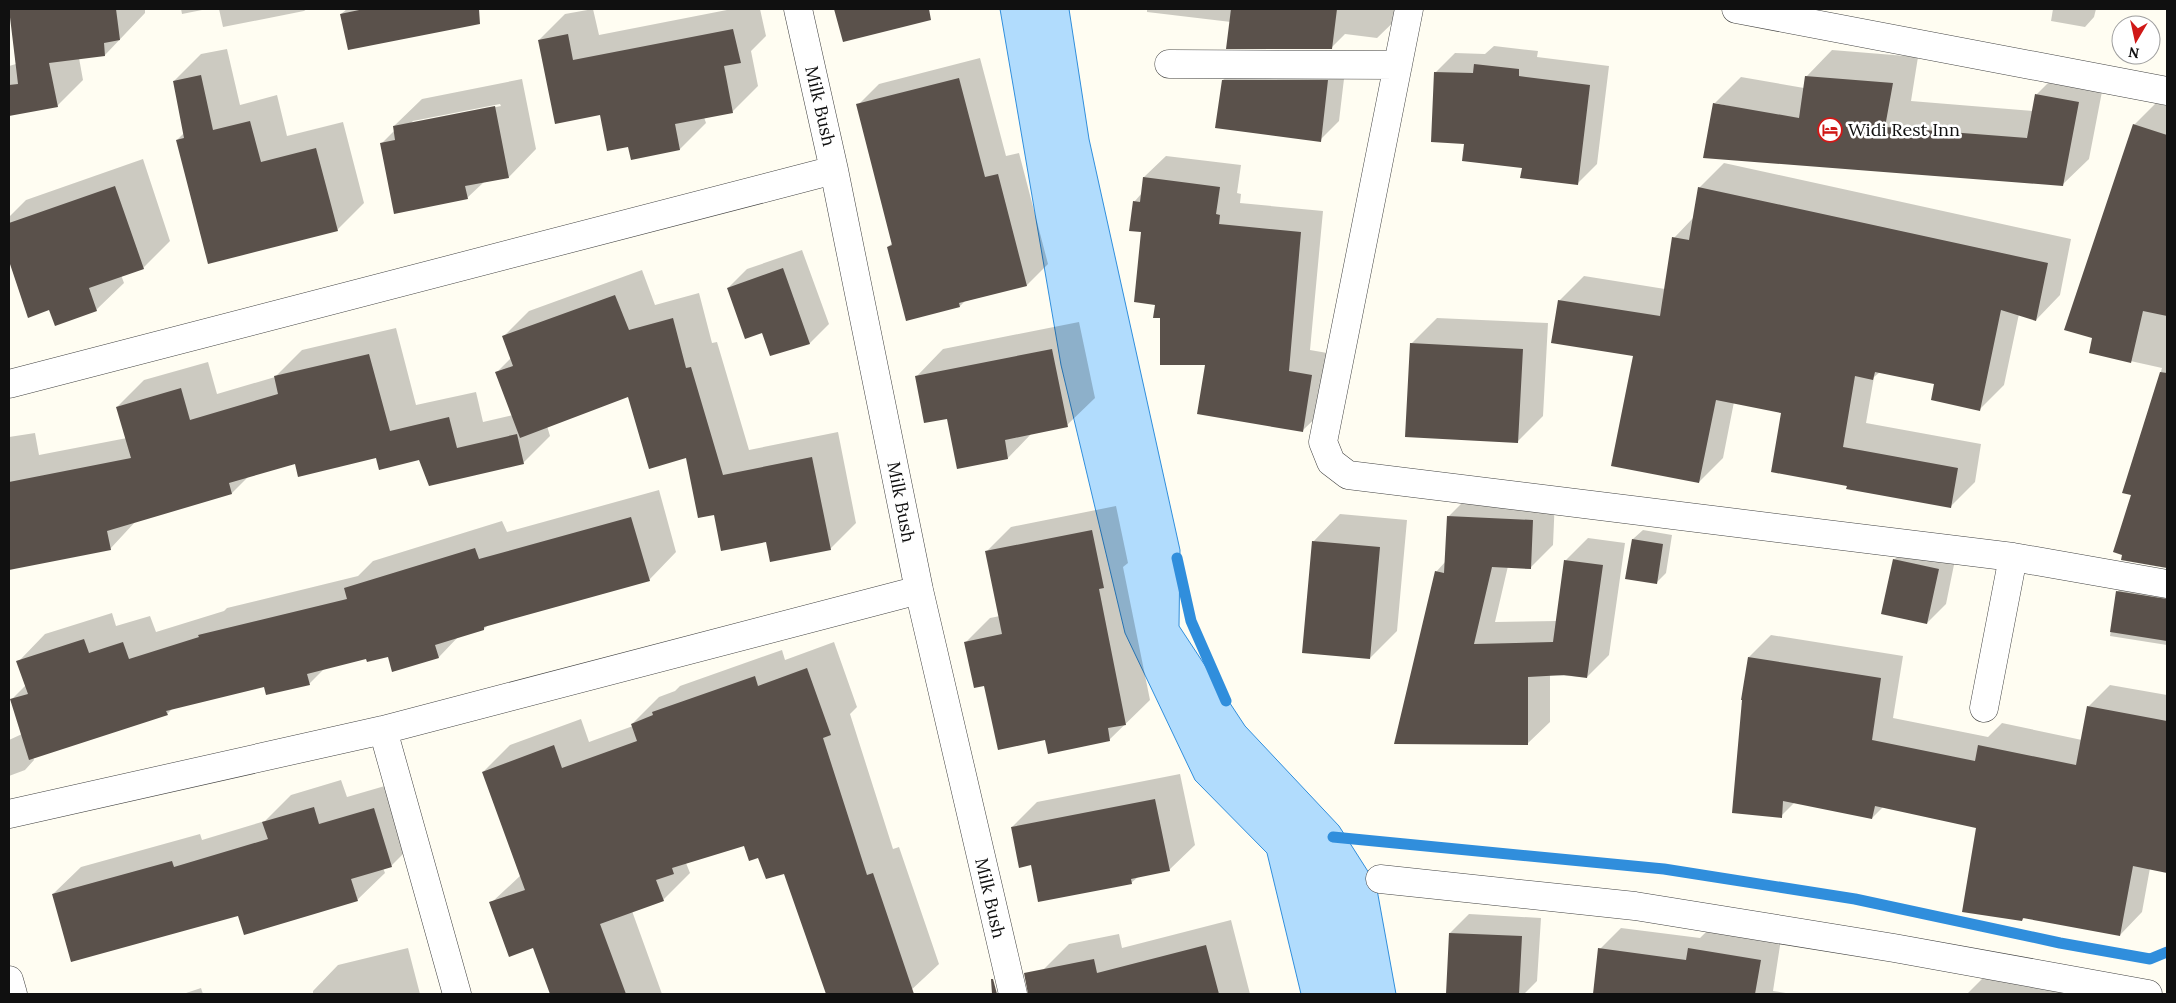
<svg xmlns="http://www.w3.org/2000/svg" width="2176" height="1003" viewBox="0 0 2176 1003" font-family="Lora,serif">
	<rect width="100%" height="100%" fill="#fffdf2"/>
	<!-- water -->
	<path fill="#b1dcfd" stroke="#308edc" d="M 1000,9 L 1069,9 L 1089,139 L 1180,550 L 1179,626 L 1245,726 L 1339,826 L 1376,884 L 1396,994 L 1301,994 L 1267,853 L 1195,780 L 1125,633 L 1061,365 Z"/>
	<!-- shadow -->
	<path fill="#0003" fill-rule="evenodd" d="M 10,9 L 145,9 L 145,13 L 105,55 L 79,58 L 83,80 L 57,106 L 9,114 L 9,66 L 16,64 Z
		M 181,9 L 207,9 L 182,14 Z
		M 219,9 L 307,9 L 304,11 L 223,27 Z
		M 347,9 L 478,9 L 460,26 L 341,14 Z
		M 593,9 L 599,35 L 732,9 L 760,9 L 766,36 L 751,51 L 758,86 L 732,112 L 704,117 L 706,123 L 680,149 L 632,158 L 629,145 L 539,40 L 565,14 Z
		M 836,9 L 918,9 L 900,27 L 844,41 Z
		M 1147,9 L 1407,9 L 1377,38 L 1345,34 L 1331,48 L 1231,22 L 1147,12 Z
		M 2053,9 L 2096,9 L 2094,17 L 2085,27 L 2051,21 Z
		M 1494,46 L 1538,51 L 1537,57 L 1609,66 L 1597,164 L 1578,183 L 1523,167 L 1466,143 L 1436,72 L 1455,53 L 1485,54 Z
		M 227,49 L 240,105 L 277,95 L 287,136 L 343,122 L 364,203 L 337,230 L 177,140 L 184,133 L 174,81 L 201,54 Z
		M 1832,50 L 1918,57 L 1911,101 L 2033,111 L 2037,94 L 2063,68 L 2105,76 L 2089,159 L 2062,185 L 1715,103 L 1741,77 L 1804,88 L 1806,77 Z
		M 980,58 L 1006,156 L 1019,153 L 1048,264 L 1027,285 L 965,301 L 960,306 L 888,247 L 893,242 L 858,105 L 879,84 Z
		M 1242,61 L 1346,62 L 1339,121 L 1320,140 L 1223,80 Z
		M 522,79 L 536,149 L 509,177 L 484,182 L 467,198 L 381,144 L 395,130 L 394,126 L 422,99 ZM 500,104 L 501,106 L 410,124 L 413,121 Z
		M 2156,103 L 2167,106 L 2167,567 L 2122,559 L 2133,495 L 2124,492 L 2162,368 L 2090,352 L 2134,125 Z
		M 1166,156 L 1241,165 L 1237,193 L 1241,194 L 1240,203 L 1323,211 L 1310,350 L 1333,354 L 1325,409 L 1303,430 L 1206,364 L 1161,317 L 1156,304 L 1143,231 L 1134,202 L 1142,193 L 1144,177 Z
		M 143,159 L 170,241 L 143,268 L 121,275 L 124,283 L 96,310 L 50,309 L 29,316 L 9,257 L 9,217 L 26,200 Z
		M 1724,163 L 2071,239 L 2060,295 L 2036,320 L 2019,314 L 2004,385 L 1980,409 L 1935,383 L 1880,372 L 1874,377 L 1866,423 L 1981,444 L 1975,482 L 1950,507 L 1848,485 L 1783,412 L 1734,402 L 1723,458 L 1699,482 L 1634,355 L 1559,301 L 1584,276 L 1665,289 L 1674,238 L 1694,217 L 1699,188 Z
		M 802,250 L 829,324 L 810,343 L 770,354 L 762,331 L 728,288 L 747,269 Z
		M 642,270 L 655,305 L 699,293 L 712,343 L 717,342 L 749,450 L 838,432 L 856,523 L 830,549 L 767,541 L 715,514 L 687,457 L 629,396 L 547,426 L 550,436 L 523,463 L 377,457 L 296,462 L 249,476 L 232,493 L 136,521 L 110,549 L 9,569 L 9,437 L 35,433 L 39,455 L 127,438 L 117,407 L 144,380 L 208,362 L 217,394 L 275,377 L 302,350 L 396,328 L 416,405 L 476,392 L 483,422 L 513,415 L 496,373 L 511,358 L 503,337 L 529,311 Z
		M 1437,318 L 1548,323 L 1543,416 L 1517,442 L 1411,344 Z
		M 1079,322 L 1095,398 L 1067,425 L 1033,432 L 1008,458 L 958,468 L 948,418 L 916,377 L 943,349 Z
		M 659,490 L 676,552 L 649,580 L 488,625 L 484,629 L 459,636 L 439,657 L 389,655 L 367,658 L 325,668 L 309,684 L 265,685 L 173,708 L 167,714 L 33,757 L 34,760 L 25,770 L 9,776 L 9,740 L 22,734 L 11,700 L 26,685 L 18,662 L 45,634 L 112,613 L 116,626 L 150,616 L 156,632 L 224,611 L 227,608 L 358,576 L 373,561 L 502,521 L 507,532 Z
		M 1471,494 L 1555,498 L 1553,545 L 1531,567 L 1508,566 L 1495,622 L 1557,621 L 1566,560 L 1588,538 L 1625,543 L 1609,655 L 1587,677 L 1550,675 L 1550,722 L 1527,744 L 1396,743 L 1436,572 L 1446,561 L 1448,517 Z
		M 1116,506 L 1128,563 L 1123,567 L 1150,700 L 1109,740 L 1046,739 L 985,685 L 966,642 L 990,618 L 1000,616 L 987,551 L 1011,527 Z
		M 1340,514 L 1407,520 L 1397,631 L 1370,658 L 1313,542 Z
		M 1643,530 L 1672,535 L 1666,573 L 1656,583 L 1633,539 Z
		M 1913,541 L 1957,550 L 1946,604 L 1927,623 L 1894,560 Z
		M 2139,570 L 2167,574 L 2167,645 L 2110,636 L 2117,592 Z
		M 1771,635 L 1903,656 L 1893,718 L 1988,737 L 2002,723 L 2082,740 L 2088,707 L 2110,685 L 2167,695 L 2167,871 L 2150,868 L 2142,912 L 2120,935 L 2025,917 L 2022,920 L 1977,827 L 1883,807 L 1872,818 L 1795,802 L 1781,816 L 1749,657 Z
		M 834,642 L 857,707 L 850,714 L 893,849 L 899,847 L 939,964 L 909,992 L 910,994 L 828,994 L 785,872 L 745,845 L 686,863 L 690,873 L 663,900 L 632,911 L 662,994 L 551,994 L 534,947 L 491,903 L 521,875 L 483,772 L 510,745 L 581,719 L 589,742 L 633,726 L 632,724 L 659,697 L 675,691 L 680,686 L 782,650 L 785,660 Z
		M 1180,774 L 1195,845 L 1169,870 L 1138,877 L 1131,883 L 1032,864 L 1012,827 L 1037,802 Z
		M 341,780 L 347,797 L 402,781 L 419,838 L 391,866 L 383,868 L 385,873 L 357,900 L 239,914 L 53,894 L 81,867 L 200,834 L 202,840 L 265,821 L 291,795 Z
		M 1469,914 L 1541,918 L 1537,981 L 1524,994 L 1447,994 L 1450,933 Z
		M 1231,920 L 1250,994 L 1049,994 L 1044,969 L 1069,944 L 1119,934 L 1122,948 Z
		M 1621,928 L 1700,938 L 1710,928 L 1781,939 L 1773,991 L 1792,994 L 1594,994 L 1600,949 Z
		M 408,948 L 420,994 L 313,994 L 313,991 L 338,965 Z
		M 1985,976 L 2106,984 L 2167,994 L 1967,994 Z
		M 201,988 L 203,994 L 183,994 Z"/>
	<g fill="none" stroke-linecap="round" stroke-linejoin="round">
		<!-- stream -->
		<path stroke="#308edc" stroke-width="11" d="M 1177,558 L 1191,621 L 1226,701
			M 1333,837 L 1664,869 L 1855,899 L 2060,943 L 2150,959 L 2167,952"/>
	</g>
	<!-- building -->
	<path fill="#5a514b" d="M 9,9 L 116,9 L 120,40 L 104,43 L 105,56 L 49,63 L 58,107 L 9,116 L 9,85 L 18,84 Z
		M 364,9 L 479,9 L 480,24 L 348,50 L 340,14 Z
		M 834,9 L 929,9 L 931,20 L 843,42 Z
		M 1231,9 L 1337,9 L 1332,49 L 1226,49 Z
		M 733,29 L 741,63 L 724,66 L 733,113 L 675,124 L 680,150 L 631,160 L 628,147 L 607,151 L 600,115 L 555,124 L 538,40 L 568,34 L 573,60 Z
		M 1474,64 L 1519,69 L 1519,76 L 1590,85 L 1578,185 L 1520,178 L 1522,168 L 1462,161 L 1464,144 L 1431,142 L 1434,72 L 1473,73 Z
		M 201,75 L 213,130 L 250,121 L 261,162 L 316,148 L 338,231 L 208,264 L 176,140 L 184,138 L 173,81 Z
		M 1805,76 L 1893,83 L 1885,127 L 2027,138 L 2035,94 L 2079,102 L 2063,186 L 1703,158 L 1713,103 L 1799,118 Z
		M 959,78 L 985,177 L 998,174 L 1027,286 L 959,303 L 960,307 L 906,321 L 887,247 L 892,245 L 856,104 Z
		M 1222,80 L 1328,80 L 1321,142 L 1215,128 Z
		M 495,106 L 509,178 L 465,186 L 468,199 L 394,214 L 380,143 L 395,140 L 393,126 Z
		M 2133,124 L 2167,135 L 2167,316 L 2143,311 L 2131,363 L 2089,353 L 2092,338 L 2064,330 Z
		M 1143,177 L 1220,187 L 1216,214 L 1220,215 L 1219,224 L 1301,232 L 1289,371 L 1312,375 L 1303,432 L 1197,414 L 1205,365 L 1160,365 L 1160,318 L 1153,318 L 1155,305 L 1134,302 L 1141,232 L 1129,231 L 1133,201 L 1140,202 Z
		M 115,186 L 144,269 L 89,288 L 97,311 L 55,326 L 49,310 L 28,318 L 9,261 L 9,223 Z
		M 1698,187 L 2048,263 L 2036,321 L 2001,310 L 1980,411 L 1931,400 L 1934,384 L 1875,372 L 1873,380 L 1855,376 L 1843,447 L 1958,468 L 1951,508 L 1846,489 L 1847,486 L 1771,472 L 1781,413 L 1716,400 L 1699,483 L 1611,466 L 1633,356 L 1551,343 L 1558,300 L 1660,316 L 1672,237 L 1689,240 Z
		M 783,268 L 810,344 L 770,356 L 762,333 L 745,339 L 727,288 Z
		M 615,295 L 629,330 L 673,318 L 686,368 L 691,367 L 723,475 L 812,457 L 831,550 L 770,562 L 766,542 L 721,551 L 714,515 L 698,518 L 686,458 L 649,469 L 628,397 L 520,438 L 495,372 L 513,366 L 502,336 Z
		M 1410,343 L 1523,349 L 1518,443 L 1405,437 Z
		M 1052,349 L 1068,427 L 1005,440 L 1008,459 L 957,469 L 947,419 L 924,423 L 915,376 Z
		M 369,354 L 390,431 L 449,417 L 457,448 L 517,434 L 524,464 L 429,486 L 419,460 L 379,470 L 376,458 L 298,477 L 295,464 L 229,483 L 232,494 L 107,531 L 111,550 L 9,570 L 9,482 L 131,458 L 116,407 L 181,388 L 190,420 L 278,394 L 274,376 Z
		M 2160,372 L 2167,373 L 2167,568 L 2121,560 L 2122,555 L 2113,552 L 2131,495 L 2122,493 Z
		M 1447,516 L 1533,520 L 1531,569 L 1492,567 L 1474,644 L 1553,642 L 1564,560 L 1603,565 L 1587,678 L 1564,675 L 1528,677 L 1528,745 L 1394,744 L 1435,571 L 1444,573 Z
		M 631,517 L 650,581 L 484,627 L 484,630 L 435,645 L 439,658 L 392,672 L 388,657 L 367,662 L 366,659 L 307,674 L 310,685 L 266,695 L 264,687 L 166,711 L 168,715 L 29,760 L 10,699 L 28,694 L 16,661 L 84,639 L 89,653 L 123,642 L 129,659 L 199,637 L 198,635 L 347,599 L 344,588 L 475,548 L 479,559 Z
		M 1092,530 L 1104,588 L 1099,589 L 1126,725 L 1108,728 L 1110,741 L 1048,754 L 1045,740 L 998,750 L 984,686 L 974,688 L 964,642 L 1002,634 L 985,551 Z
		M 1632,539 L 1663,544 L 1657,584 L 1625,579 Z
		M 1312,541 L 1380,547 L 1370,659 L 1302,653 Z
		M 1893,559 L 1939,569 L 1927,624 L 1881,614 Z
		M 2116,591 L 2167,599 L 2167,641 L 2110,632 Z
		M 1748,657 L 1881,678 L 1872,740 L 1975,761 L 1978,745 L 2076,765 L 2087,706 L 2167,721 L 2167,873 L 2133,866 L 2120,936 L 2023,918 L 2022,921 L 1962,912 L 1976,828 L 1875,806 L 1872,819 L 1783,801 L 1782,818 L 1732,813 L 1742,700 L 1741,700 Z
		M 807,668 L 831,735 L 823,738 L 867,875 L 873,873 L 914,994 L 826,994 L 784,874 L 766,879 L 758,858 L 749,861 L 744,846 L 672,868 L 674,874 L 656,880 L 664,901 L 600,924 L 626,994 L 550,994 L 533,948 L 509,957 L 489,902 L 525,890 L 482,772 L 554,745 L 562,768 L 637,741 L 631,724 L 653,715 L 652,712 L 755,676 L 758,686 Z
		M 1155,799 L 1170,871 L 1131,879 L 1132,884 L 1038,902 L 1031,865 L 1019,868 L 1011,827 Z
		M 314,807 L 319,824 L 374,808 L 392,867 L 351,879 L 358,901 L 244,935 L 238,916 L 71,962 L 52,894 L 172,861 L 174,867 L 268,839 L 262,822 Z
		M 1449,933 L 1522,936 L 1519,994 L 1446,994 Z
		M 1206,945 L 1219,994 L 1028,994 L 1024,973 L 1094,959 L 1097,973 Z
		M 1598,948 L 1686,960 L 1688,948 L 1761,960 L 1755,994 L 1593,994 Z
		M 991,979 L 993,979 L 997,994 L 992,994 Z"/>
	<g fill="none" stroke-linecap="round" stroke-linejoin="round">
		<!-- minor casing -->
		<g stroke="#434343" stroke-width="29">
			<path id="minor" d="M 798,9 L 834,170 L 919,590 L 1013,994
				M 1409,9 L 1323,442 L 1331,462 L 1348,475 L 2013,557 L 2167,584
				M 1736,9 L 2167,91
				M 1169,64 L 1398,65
				M 9,384 L 834,170
				M 1984,708 L 2013,557
				M 383,730 L 457,994
				M 9,814 L 383,730 L 919,590
				M 1380,879 L 1635,906 L 1894,948 L 2148,994
				M 9,980 L 13,994"/>
		</g>
		<!-- minor -->
		<use href="#minor" stroke="#fff" stroke-width="28"/>
	</g>
	<!-- icons -->
	<defs>
		<g id="hotel-ring" transform="scale(1.25)"><circle r="9.5" fill="#fff" stroke="#d01817" stroke-width="1.5"/><path d="M-6-4.5h1.5V1H6V5H4.5V3h-9V5H-6ZM-4 0a1.8 1.8 0 1 1 3.6 0ZM.5 0V-2.5h3Q6-2.5 6 0Z" fill="#d01817"/></g>
	</defs>
	<g fill-rule="evenodd">
		<use href="#hotel-ring" x="1830" y="130"/>
	</g>
	<g text-anchor="middle" stroke-width="5" stroke-linejoin="round" paint-order="stroke">
		<!-- street labels -->
		<g font-size="18" fill="#101010" stroke="#fff">
			<text transform="translate(820 106) rotate(77)" y="6">Milk Bush</text>
			<text transform="translate(901 502) rotate(79)" y="6">Milk Bush</text>
			<text transform="translate(990 898) rotate(77)" y="6">Milk Bush</text>
		</g>
		<!-- poi labels -->
		<g font-size="18" fill="#101010" stroke="#fff" text-anchor="start">
			<text x="1848" y="136">Widi Rest Inn</text>
		</g>
	</g>
	<!-- border -->
	<rect width="2176" height="1003" fill="none" stroke="#101010" stroke-width="20"/>
	<!-- north arrow -->
	<g transform="translate(2136 40) rotate(189)"><circle r="24" fill="#ffffff" stroke="#9f9f9f"/>
	<path d="M0-4L9 19L0 12L-9 19Z" fill="#d01817"/>
	<text y="-8" font-size="14" font-weight="bold" text-anchor="middle" fill="#101010">N</text>
	</g>
</svg>
